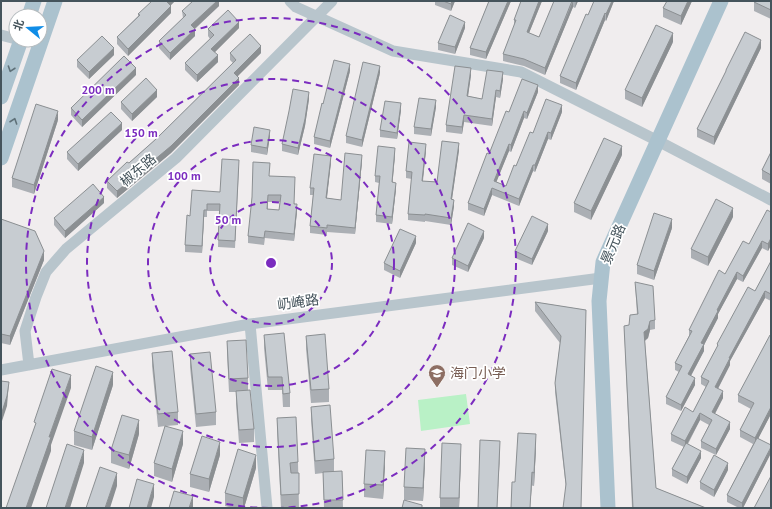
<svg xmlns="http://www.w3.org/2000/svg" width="772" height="509" viewBox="0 0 772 509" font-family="'PT Sans','Noto Sans SC',sans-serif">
	<rect width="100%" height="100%" fill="#f0edee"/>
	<!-- green -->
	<path fill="#b9f1c6" d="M 466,394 L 470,424 L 421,431 L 418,400 Z"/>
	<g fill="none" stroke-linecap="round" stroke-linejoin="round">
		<!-- minor -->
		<path stroke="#b8c5cc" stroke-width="11" d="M 290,1 L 296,7 L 393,51 L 521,72 L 658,141 L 771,200
			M 1,35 L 16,39
			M 250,324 L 267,508
			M 29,365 L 25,331 L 36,297 L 46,272 L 66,249 L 176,158 L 332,1
			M 1,370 L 250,324 L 601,278"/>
		<!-- major -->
		<path stroke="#abc2ce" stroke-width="15" d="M 29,16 L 34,1
			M 1,97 L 21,40
			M 1,158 L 55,1
			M 608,508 L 599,301 L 603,262 L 721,1"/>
	</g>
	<!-- wall -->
	<path fill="#abafb4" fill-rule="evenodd" d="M 175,1 L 171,5 L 171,13 L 128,56 L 117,44 L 117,37 L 138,16 L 138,14 Z
		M 219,1 L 219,6 L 195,29 L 195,36 L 170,60 L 159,48 L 159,41 L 183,18 L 182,11 Z
		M 435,1 L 455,1 L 451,11 L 435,5 Z
		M 489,1 L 511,1 L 486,59 L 470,55 L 470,48 Z
		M 521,1 L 542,1 L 529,33 L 539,37 L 558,1 L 578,1 L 575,8 L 573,7 L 545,75 L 524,66 L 503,61 L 503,54 L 514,26 L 514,20 Z
		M 614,1 L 606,21 L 605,20 L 576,90 L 560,83 L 560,76 L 588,15 Z
		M 667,1 L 692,1 L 681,25 L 663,17 L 663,8 Z
		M 771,1 L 771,19 L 754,11 L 754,2 Z
		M 239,28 L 215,52 L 218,62 L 197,82 L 185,70 L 185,63 L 210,39 L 208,36 L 208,29 Z
		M 465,28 L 455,54 L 438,50 L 438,43 Z
		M 673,42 L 642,107 L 625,99 L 625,90 Z
		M 761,48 L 714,145 L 697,137 L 697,129 L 726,72 L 726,70 Z
		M 230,53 L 261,53 L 237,76 L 239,85 L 171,153 L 117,198 L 107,188 L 107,181 L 129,163 L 156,139 L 233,63 L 230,60 Z
		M 114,55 L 89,79 L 77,67 L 77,60 Z
		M 350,71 L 330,148 L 314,144 L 314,137 L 323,104 Z
		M 380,73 L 362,147 L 346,143 L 346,136 Z
		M 136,75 L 82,127 L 71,115 L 71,108 Z
		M 471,75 L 468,96 L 482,99 L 503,79 L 500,98 L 496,97 L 492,126 L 464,122 L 462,134 L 446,132 L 446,125 Z
		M 538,92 L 527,119 L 524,118 L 511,152 L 509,151 L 496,182 L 506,186 L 533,133 L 562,112 L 551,140 L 548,139 L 535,172 L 533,171 L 519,206 L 492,195 L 484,216 L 468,210 L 468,203 L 489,154 L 509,112 Z
		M 157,97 L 132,121 L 121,109 L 121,102 Z
		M 309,99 L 305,126 L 298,155 L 282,151 L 282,144 Z
		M 436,107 L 431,136 L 414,134 L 414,127 Z
		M 401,110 L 397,139 L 380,137 L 380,130 Z
		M 58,120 L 34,194 L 12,187 L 12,178 Z
		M 122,130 L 78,171 L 67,159 L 67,152 Z
		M 270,136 L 267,155 L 251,152 L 251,145 Z
		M 426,150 L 423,181 L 437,182 L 459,150 L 452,199 L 454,206 L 451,225 L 425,221 L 425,222 L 408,220 L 408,214 L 412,179 L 406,178 L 406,171 Z
		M 771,152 L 771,184 L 762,179 L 762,170 Z
		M 395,155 L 392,182 L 396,189 L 392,224 L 376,222 L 376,215 L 379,183 L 375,182 L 375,176 Z
		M 622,155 L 591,220 L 574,212 L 574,203 Z
		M 362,161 L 355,234 L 327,232 L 327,235 L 310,233 L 310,226 L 313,195 L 310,195 L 310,188 L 331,162 L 327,198 L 341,200 Z
		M 239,167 L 235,248 L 218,247 L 219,211 L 207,211 L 207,217 L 204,217 L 202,253 L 185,252 L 185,245 L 190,216 L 220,192 Z
		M 270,176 L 295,204 L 297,211 L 294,241 L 265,238 L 264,245 L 248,243 L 248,236 ZM 268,202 L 280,202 L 279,210 L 268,209 Z
		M 104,203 L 65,238 L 54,225 L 54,218 Z
		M 771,212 L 771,245 L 768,251 L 762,248 L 743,282 L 737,279 L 718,314 L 718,318 L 704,345 L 704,351 L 691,376 L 695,385 L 681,411 L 666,404 L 666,397 L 679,372 L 675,370 L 675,363 L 689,336 L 689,330 L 725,274 L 749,244 Z
		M 733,217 L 708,266 L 691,258 L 691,249 Z
		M 1,219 L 44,260 L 10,345 L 1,343 Z
		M 672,228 L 654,280 L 637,274 L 637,265 Z
		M 548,231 L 532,265 L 515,258 L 515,251 Z
		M 484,238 L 468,272 L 452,265 L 452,258 Z
		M 416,243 L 400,278 L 384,270 L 384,263 Z
		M 771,261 L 771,301 L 765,298 L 730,361 L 730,365 L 718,389 L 723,398 L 715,414 L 730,429 L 716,455 L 701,448 L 701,441 L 709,425 L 700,420 L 688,444 L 701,458 L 687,484 L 672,476 L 672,469 L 684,447 L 671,441 L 671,434 L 693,412 L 706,387 L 701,384 L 701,377 L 717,348 L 717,344 L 755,291 Z
		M 635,282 L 655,320 L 655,329 L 650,330 L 648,338 L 645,341 L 656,488 L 706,508 L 632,508 L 624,326 L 629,325 L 637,315 Z
		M 535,302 L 586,310 L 566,488 L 555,392 L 555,383 L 560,343 L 535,311 Z
		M 264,335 L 290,393 L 290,407 L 283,407 L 282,390 L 268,390 L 264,348 Z
		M 771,335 L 771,414 L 758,438 L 771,453 L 743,508 L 739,508 L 727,502 L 727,495 L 753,444 L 740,437 L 740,430 L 751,409 L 738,402 L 738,395 Z
		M 306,336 L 329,389 L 329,402 L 311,403 L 306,349 Z
		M 227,341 L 248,378 L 248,391 L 254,429 L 254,442 L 239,443 L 236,404 L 236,392 L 229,392 L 227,354 Z
		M 152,353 L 178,412 L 178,425 L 166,426 L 183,444 L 172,482 L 154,476 L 154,463 L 165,426 L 158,427 L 152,366 Z
		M 190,354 L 216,412 L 216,425 L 196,427 L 190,367 Z
		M 113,385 L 92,450 L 74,445 L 74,431 Z
		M 311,407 L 334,459 L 334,472 L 342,471 L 343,508 L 324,508 L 323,473 L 315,474 L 311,420 Z
		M 277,418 L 298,462 L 299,508 L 281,508 L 277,431 Z
		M 139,434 L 129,469 L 111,463 L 111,450 Z
		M 536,447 L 534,486 L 515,482 Z
		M 220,455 L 209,492 L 190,487 L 190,474 Z
		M 461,457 L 459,508 L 440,508 L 440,498 Z
		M 425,462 L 423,501 L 405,500 L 422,508 L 404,500 L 404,487 Z
		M 385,465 L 383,499 L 364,497 L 364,484 Z
		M 256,468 L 244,508 L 233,508 L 225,506 L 225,493 Z
		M 728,470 L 714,497 L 700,489 L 700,482 Z"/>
	<!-- shaded-wall -->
	<path fill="#8b8f92" d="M 168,1 L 175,1 L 167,9 L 167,2 Z
		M 217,1 L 219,1 L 219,6 L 191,32 L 191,25 Z
		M 452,1 L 455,1 L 451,11 L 451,4 Z
		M 508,1 L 511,1 L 486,59 L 486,52 Z
		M 539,1 L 542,1 L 527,38 L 527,32 Z
		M 573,1 L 573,7 L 545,75 L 545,68 Z
		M 576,1 L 578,1 L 575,8 Z
		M 612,1 L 614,1 L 606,21 L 606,14 Z
		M 688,1 L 692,1 L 681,25 L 681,16 Z
		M 171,6 L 171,13 L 128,56 L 128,49 Z
		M 605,13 L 605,20 L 576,90 L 576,83 Z
		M 239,22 L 239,28 L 211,56 L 211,49 Z
		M 465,22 L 465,28 L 455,54 L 455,47 Z
		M 195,29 L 195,36 L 170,60 L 170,53 Z
		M 673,33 L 673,42 L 642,107 L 642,98 Z
		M 761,40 L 761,48 L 714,145 L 714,137 Z
		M 261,46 L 261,53 L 234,80 L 234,73 Z
		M 114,48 L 114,55 L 89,79 L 89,72 Z
		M 218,55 L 218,62 L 197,82 L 197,75 Z
		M 350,64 L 350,71 L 330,148 L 330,141 Z
		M 380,66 L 380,73 L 362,147 L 362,140 Z
		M 136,68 L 136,75 L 82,127 L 82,120 Z
		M 471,68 L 471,75 L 467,103 L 467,96 Z
		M 503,72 L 503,79 L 500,98 L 500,91 Z
		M 239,78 L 239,85 L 171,153 L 117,198 L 117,191 Z
		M 538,85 L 538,92 L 527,119 L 527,113 Z
		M 157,90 L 157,97 L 132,121 L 132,114 Z
		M 496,90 L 496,97 L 492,126 L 492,119 Z
		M 309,92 L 309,99 L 305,126 L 298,155 L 298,148 Z
		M 436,100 L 436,107 L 431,136 L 431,129 Z
		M 401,103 L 401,110 L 397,139 L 397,133 Z
		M 562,105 L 562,112 L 551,140 L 551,133 Z
		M 58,111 L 58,120 L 34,194 L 34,185 Z
		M 524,111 L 524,118 L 511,152 L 511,145 Z
		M 464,115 L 464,122 L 462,134 L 462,127 Z
		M 122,123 L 122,130 L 78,171 L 78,164 Z
		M 270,130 L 270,136 L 267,155 L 267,148 Z
		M 548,132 L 548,139 L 535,172 L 535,165 Z
		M 459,143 L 459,150 L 451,206 L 451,199 Z
		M 426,144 L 426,150 L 422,187 L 422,181 Z
		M 509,144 L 509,151 L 494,188 L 494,181 Z
		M 622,146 L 622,155 L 591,220 L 591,211 Z
		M 395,148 L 395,155 L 392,189 L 392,182 Z
		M 362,155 L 362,161 L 355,234 L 355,228 Z
		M 331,156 L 331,162 L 326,205 L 326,198 Z
		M 533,165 L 533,171 L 519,206 L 519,199 Z
		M 396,183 L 396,189 L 392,224 L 392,217 Z
		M 492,188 L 492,195 L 484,216 L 484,209 Z
		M 104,197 L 104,203 L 65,238 L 65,231 Z
		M 454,200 L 454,206 L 451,225 L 451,218 Z
		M 297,204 L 297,211 L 294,241 L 294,234 Z
		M 733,208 L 733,217 L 708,266 L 708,257 Z
		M 204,210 L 204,217 L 202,253 L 202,246 Z
		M 672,219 L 672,228 L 654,280 L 654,271 Z
		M 548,224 L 548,231 L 532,265 L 532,259 Z
		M 484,231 L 484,238 L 468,272 L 468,266 Z
		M 416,236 L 416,243 L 400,278 L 400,271 Z
		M 771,238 L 771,245 L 768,251 L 768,244 Z
		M 762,241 L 762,248 L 743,282 L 743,276 Z
		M 44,251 L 44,260 L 10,345 L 10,336 Z
		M 737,272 L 737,279 L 718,314 L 718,318 L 704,345 L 704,351 L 688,381 L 688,374 L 701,343 L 717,310 Z
		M 765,291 L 765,298 L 730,361 L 730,365 L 715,394 L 715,387 L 729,358 Z
		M 650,321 L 650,330 L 648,338 L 644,341 L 644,332 Z
		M 113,372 L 113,385 L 92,450 L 92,437 Z
		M 71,375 L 71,388 L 51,445 L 51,451 L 31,508 L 26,508 L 49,437 Z
		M 695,378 L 695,385 L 681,411 L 681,405 Z
		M 9,382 L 7,406 L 1,424 L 1,415 Z
		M 723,391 L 723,398 L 712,419 L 712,412 Z
		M 771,407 L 771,414 L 755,445 L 755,438 Z
		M 700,413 L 700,420 L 685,448 L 685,441 Z
		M 139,420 L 139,434 L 129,469 L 129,455 Z
		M 730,422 L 730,429 L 716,455 L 716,449 Z
		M 183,431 L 183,444 L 172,482 L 172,469 Z
		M 536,434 L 536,447 L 534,486 L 534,473 Z
		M 500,441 L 500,454 L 497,508 Z
		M 220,442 L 220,455 L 209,492 L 209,479 Z
		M 461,444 L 461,457 L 459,508 L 459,498 Z
		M 771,447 L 771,453 L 743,508 L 742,508 L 742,503 Z
		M 425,449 L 425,462 L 423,501 L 423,488 Z
		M 84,450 L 84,463 L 70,508 L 65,508 Z
		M 385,451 L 385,465 L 383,499 L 383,485 Z
		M 701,451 L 701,458 L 687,484 L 687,477 Z
		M 256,455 L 256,468 L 244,508 L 243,508 L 243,498 Z
		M 728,463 L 728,470 L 714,497 L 714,490 Z
		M 532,472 L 532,485 L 530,508 Z
		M 117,473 L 117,486 L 110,508 L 105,508 Z
		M 154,484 L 154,497 L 151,508 L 147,508 Z
		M 193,496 L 193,508 L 189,508 Z"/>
	<!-- building -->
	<path fill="#c7ccd1" stroke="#8b8f92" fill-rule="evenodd" d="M 152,1 L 168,1 L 167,2 L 171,6 L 128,49 L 117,37 L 140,15 L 138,14 Z
		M 193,1 L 217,1 L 191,25 L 195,29 L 170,53 L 159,41 L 186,15 L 182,11 Z
		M 443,1 L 452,1 L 451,4 Z
		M 489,1 L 508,1 L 486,52 L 470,48 Z
		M 521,1 L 539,1 L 527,32 L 539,37 L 554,1 L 572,1 L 545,68 L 524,59 L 503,54 L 516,20 L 514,20 Z
		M 594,1 L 612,1 L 606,14 L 605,13 L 576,83 L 560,76 L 586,14 L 588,15 Z
		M 667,1 L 688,1 L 681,16 L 663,8 Z
		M 755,1 L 771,1 L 771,10 L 754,2 Z
		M 228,10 L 239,22 L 211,49 L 218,55 L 197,75 L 185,63 L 214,35 L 208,29 Z
		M 450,15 L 465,22 L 455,47 L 438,43 Z
		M 656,25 L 673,33 L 642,98 L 625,90 Z
		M 745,32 L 761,40 L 714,137 L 697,129 L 726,71 L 726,70 Z
		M 250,34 L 261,46 L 234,73 L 239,78 L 171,146 L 117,191 L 107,181 L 127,162 L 129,163 L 156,139 L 236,60 L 230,53 Z
		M 102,36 L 114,48 L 89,72 L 77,60 Z
		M 124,56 L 136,68 L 82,120 L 71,108 Z
		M 334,60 L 350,64 L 330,141 L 314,137 L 322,103 L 323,104 Z
		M 363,62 L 380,66 L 362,140 L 346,136 Z
		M 455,66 L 471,68 L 467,96 L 482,99 L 487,70 L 503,72 L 500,91 L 496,90 L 492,119 L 464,115 L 462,127 L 446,125 Z
		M 146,78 L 157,90 L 132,114 L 121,102 Z
		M 522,79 L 538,85 L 527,113 L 524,111 L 511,145 L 509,144 L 494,181 L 506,186 L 514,165 L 516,166 L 530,132 L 533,133 L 546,99 L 562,105 L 551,133 L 548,132 L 535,165 L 533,165 L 519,199 L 492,188 L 484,209 L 468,203 L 487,153 L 489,154 L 506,111 L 509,112 Z
		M 293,89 L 309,92 L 305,119 L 298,148 L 282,144 L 289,111 Z
		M 419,98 L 436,100 L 431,129 L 414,127 Z
		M 385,101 L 401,103 L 397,133 L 380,130 Z
		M 36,104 L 58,111 L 34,185 L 12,178 Z
		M 111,112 L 122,123 L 78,164 L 67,152 Z
		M 254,127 L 270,130 L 267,148 L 251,145 Z
		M 604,138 L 622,146 L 591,211 L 574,203 Z
		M 442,141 L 459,143 L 451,199 L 454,200 L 451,218 L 425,214 L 425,215 L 408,214 L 412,172 L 406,171 L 409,142 L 426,144 L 422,181 L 437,182 Z
		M 378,146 L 395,148 L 392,182 L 396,183 L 392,217 L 376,215 L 380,176 L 375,176 Z
		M 771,152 L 771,175 L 762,170 Z
		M 345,153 L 362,155 L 355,228 L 327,225 L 327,228 L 310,226 L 314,188 L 310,188 L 314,154 L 331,156 L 326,198 L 341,200 Z
		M 222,159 L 239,160 L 235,241 L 218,240 L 220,204 L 207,204 L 207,210 L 204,210 L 202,246 L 185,245 L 187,215 L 190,216 L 192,190 L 220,192 Z
		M 253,162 L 270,163 L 269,176 L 295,177 L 294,204 L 297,204 L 294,234 L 265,231 L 264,238 L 248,236 L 252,197 ZM 268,195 L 281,195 L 279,210 L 267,209 Z
		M 93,184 L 104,197 L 65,231 L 54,218 Z
		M 716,199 L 733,208 L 708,257 L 691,249 Z
		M 767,210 L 771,212 L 771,238 L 768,244 L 762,241 L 743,276 L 737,272 L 717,310 L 718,311 L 701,343 L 704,344 L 688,374 L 695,378 L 681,405 L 666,397 L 682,366 L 675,363 L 692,331 L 689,330 L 719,270 L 725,274 L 743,241 L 749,244 Z
		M 654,213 L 672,219 L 654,271 L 637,265 Z
		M 532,216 L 548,224 L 532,259 L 515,251 Z
		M 1,219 L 35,231 L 44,251 L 10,336 L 1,334 Z
		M 468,223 L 484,231 L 468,266 L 452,258 Z
		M 400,229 L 416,236 L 400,271 L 384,263 Z
		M 771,261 L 771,294 L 765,291 L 729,358 L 730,358 L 715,387 L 723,391 L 712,412 L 730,422 L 716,449 L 701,441 L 712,420 L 700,413 L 685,441 L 671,434 L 685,407 L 693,412 L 709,381 L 701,377 L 718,345 L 717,344 L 748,287 L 755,291 Z
		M 635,282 L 653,286 L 655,320 L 650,321 L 648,329 L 644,332 L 656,488 L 706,508 L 633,508 L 624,326 L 629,325 L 630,315 L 638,314 Z
		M 535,302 L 586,310 L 581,508 L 563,508 L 566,484 L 555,383 L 561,336 Z
		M 284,333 L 290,393 L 283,394 L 282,377 L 268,377 L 264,335 Z
		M 325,334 L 329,389 L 311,390 L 306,336 Z
		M 770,335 L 771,335 L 771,407 L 755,438 L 740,430 L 754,403 L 738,395 Z
		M 246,340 L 248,378 L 229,379 L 227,341 Z
		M 172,351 L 178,412 L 158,414 L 152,353 Z
		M 210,352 L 216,412 L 196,414 L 190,354 Z
		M 96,366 L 113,372 L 92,437 L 74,431 Z
		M 52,369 L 71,375 L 49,437 L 51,437 L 26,508 L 6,508 L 36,423 L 34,422 Z
		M 1,381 L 9,382 L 7,396 L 1,415 Z
		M 250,390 L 254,429 L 239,430 L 236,391 Z
		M 330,405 L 334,459 L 315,461 L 311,407 Z
		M 122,415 L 139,420 L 129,455 L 111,450 Z
		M 296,417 L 298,462 L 290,463 L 291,473 L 299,473 L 299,494 L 281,495 L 277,418 Z
		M 165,426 L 183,431 L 172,469 L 154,463 Z
		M 518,433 L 536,434 L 534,473 L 532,472 L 530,508 L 511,508 L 512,482 L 515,482 Z
		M 202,436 L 220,442 L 209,479 L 190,474 Z
		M 757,438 L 771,445 L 771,447 L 742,503 L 727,495 Z
		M 480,440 L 500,441 L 497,508 L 478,508 Z
		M 442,443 L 461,444 L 459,498 L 440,498 Z
		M 686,443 L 701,451 L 687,477 L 672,469 Z
		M 67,444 L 84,450 L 65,508 L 46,508 Z
		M 406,448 L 425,449 L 423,488 L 404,487 Z
		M 238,449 L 256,455 L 243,498 L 225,493 Z
		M 366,450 L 385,451 L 383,485 L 364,484 Z
		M 714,455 L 728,463 L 714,490 L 700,482 Z
		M 100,467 L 117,473 L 105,508 L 86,508 Z
		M 342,471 L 343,500 L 324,500 L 323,472 Z
		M 771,476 L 771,508 L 754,508 Z
		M 137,479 L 154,484 L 147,508 L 129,508 Z
		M 174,491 L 193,496 L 189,508 L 169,508 Z
		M 404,500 L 422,505 L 422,508 L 402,508 Z"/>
	<!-- one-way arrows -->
	<defs><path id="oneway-chevron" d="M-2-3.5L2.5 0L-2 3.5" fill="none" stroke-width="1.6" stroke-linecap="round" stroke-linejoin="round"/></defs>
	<g stroke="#5e7078">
		<use href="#oneway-chevron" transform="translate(11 69) rotate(109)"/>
		<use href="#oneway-chevron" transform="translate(14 121) rotate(-71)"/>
	</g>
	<!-- distance rings -->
	<g fill="none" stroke="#7b2cbf" stroke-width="2" stroke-dasharray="7 5">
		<circle cx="271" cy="263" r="61"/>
		<circle cx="271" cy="263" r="123"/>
		<circle cx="271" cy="263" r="184"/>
		<path d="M269 508A245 245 0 1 1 273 508"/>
	</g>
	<!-- icons -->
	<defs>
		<g id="school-pin" transform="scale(0.9)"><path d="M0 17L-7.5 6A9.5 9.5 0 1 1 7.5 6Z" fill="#8d6e63" stroke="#fff"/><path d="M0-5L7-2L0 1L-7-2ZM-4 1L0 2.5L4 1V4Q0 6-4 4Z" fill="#fff"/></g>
	</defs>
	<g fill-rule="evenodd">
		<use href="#school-pin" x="437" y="373"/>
	</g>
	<g text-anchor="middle" stroke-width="3.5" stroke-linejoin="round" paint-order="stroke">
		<!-- street labels -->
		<g font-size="14" fill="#45545c" stroke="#fff">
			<text transform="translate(138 170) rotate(-40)" y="5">椒东路</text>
			<text transform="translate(613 244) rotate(-68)" y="5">景元路</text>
			<text transform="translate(298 302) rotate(-8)" y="5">屷崦路</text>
		</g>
		<!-- education labels -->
		<g font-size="14" fill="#785e54" stroke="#fff" text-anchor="start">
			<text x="450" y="378">海门小学</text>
		</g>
	</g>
	<circle cx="271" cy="263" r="6" fill="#7b2cbf" stroke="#fff" stroke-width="2"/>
	<g font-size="12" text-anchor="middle" font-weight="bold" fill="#7b2cbf" stroke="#fff" stroke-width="3.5" stroke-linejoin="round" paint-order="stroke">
		<text x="98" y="94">200 m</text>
		<text x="141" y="137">150 m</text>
		<text x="184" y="180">100 m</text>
		<text x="228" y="224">50 m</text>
	</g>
	<!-- border -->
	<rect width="772" height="509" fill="none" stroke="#45545c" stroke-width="4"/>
	<!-- north arrow -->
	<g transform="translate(28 28) rotate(288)"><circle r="19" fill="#ffffff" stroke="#b5bbbe"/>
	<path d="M0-3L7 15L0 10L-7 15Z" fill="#108de7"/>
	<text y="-6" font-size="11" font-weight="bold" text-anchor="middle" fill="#45545c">北</text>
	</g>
</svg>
